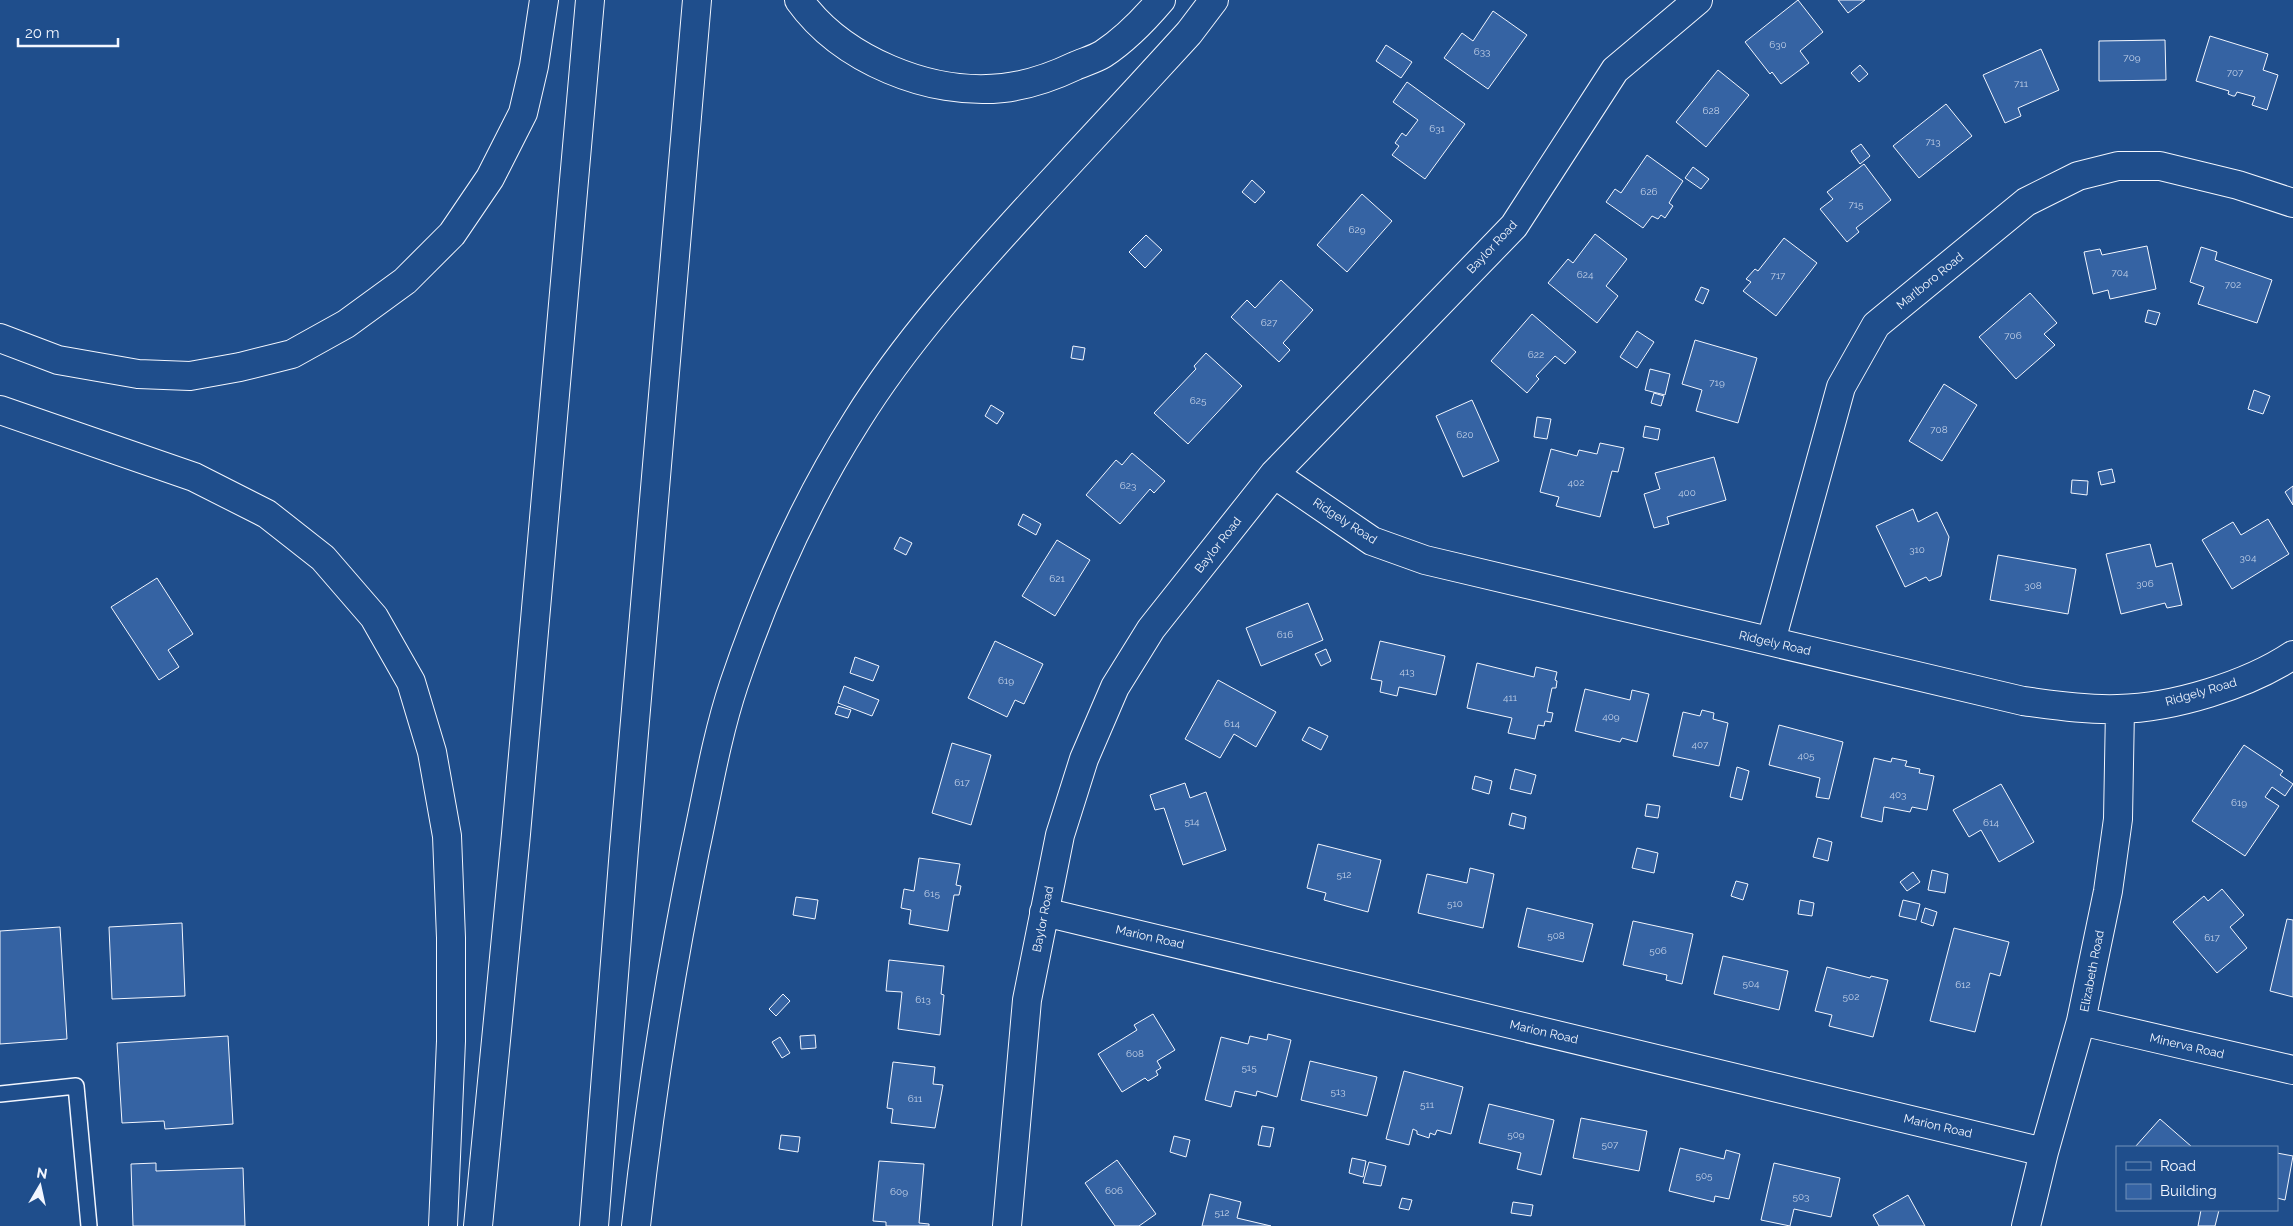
<svg xmlns="http://www.w3.org/2000/svg" width="2293" height="1226" viewBox="0 0 2293 1226" font-family="Raleway,sans-serif">
	<rect width="100%" height="100%" fill="#1f4e8c"/>
	<!-- building -->
	<path fill="#3563a3" stroke="#f2f6ff" d="M 1798,0 L 1823,32 L 1800,51 L 1809,63 L 1781,84 L 1772,72 L 1770,74 L 1745,42 Z
		M 1838,0 L 1865,0 L 1848,13 Z
		M 1493,11 L 1527,35 L 1488,89 L 1444,58 L 1462,33 L 1473,41 Z
		M 2210,36 L 2268,54 L 2263,70 L 2278,75 L 2267,110 L 2252,105 L 2255,97 L 2237,92 L 2235,96 L 2233,96 L 2228,94 L 2229,91 L 2196,81 Z
		M 2165,40 L 2166,80 L 2099,81 L 2099,41 Z
		M 1386,45 L 1412,62 L 1401,78 L 1376,61 Z
		M 2041,49 L 2059,90 L 2018,108 L 2021,116 L 2005,123 L 1983,75 Z
		M 1860,65 L 1868,74 L 1859,82 L 1851,73 Z
		M 1718,70 L 1749,95 L 1706,147 L 1676,122 Z
		M 1407,82 L 1465,124 L 1425,179 L 1392,155 L 1399,146 L 1395,143 L 1402,133 L 1406,136 L 1418,120 L 1393,102 Z
		M 1946,104 L 1972,136 L 1919,178 L 1893,146 Z
		M 1861,144 L 1870,156 L 1860,164 L 1851,151 Z
		M 1647,155 L 1683,181 L 1673,196 L 1669,203 L 1673,206 L 1665,218 L 1661,215 L 1658,219 L 1652,216 L 1643,228 L 1606,202 L 1615,189 L 1621,193 Z
		M 1864,164 L 1891,200 L 1856,228 L 1859,232 L 1847,242 L 1820,209 L 1833,199 L 1827,192 Z
		M 1693,167 L 1709,179 L 1701,189 L 1685,178 Z
		M 1252,180 L 1265,192 L 1255,203 L 1242,192 Z
		M 1362,194 L 1392,221 L 1347,272 L 1317,245 Z
		M 1595,234 L 1627,259 L 1606,286 L 1618,296 L 1597,323 L 1548,283 L 1568,259 L 1573,263 Z
		M 1146,235 L 1162,250 L 1145,268 L 1129,252 Z
		M 1784,238 L 1817,263 L 1776,316 L 1743,291 L 1751,282 L 1746,279 L 1755,269 L 1758,271 Z
		M 2147,246 L 2156,289 L 2110,299 L 2108,290 L 2093,294 L 2084,252 L 2100,249 L 2102,255 Z
		M 2201,247 L 2217,252 L 2215,260 L 2272,280 L 2257,323 L 2198,304 L 2204,287 L 2190,282 Z
		M 1281,280 L 1313,310 L 1283,343 L 1290,350 L 1279,362 L 1231,317 L 1247,300 L 1255,308 Z
		M 1701,287 L 1709,290 L 1703,304 L 1695,300 Z
		M 2030,293 L 2057,323 L 2044,334 L 2055,345 L 2016,379 L 1979,337 Z
		M 2148,310 L 2160,313 L 2156,325 L 2145,322 Z
		M 1532,314 L 1576,352 L 1565,364 L 1555,356 L 1536,376 L 1539,379 L 1527,393 L 1491,361 Z
		M 1637,331 L 1654,342 L 1637,368 L 1620,357 Z
		M 1695,340 L 1757,358 L 1738,423 L 1696,411 L 1702,390 L 1682,384 Z
		M 1073,346 L 1085,348 L 1083,360 L 1071,358 Z
		M 1206,353 L 1242,386 L 1188,444 L 1154,413 L 1196,369 L 1194,366 Z
		M 1650,369 L 1670,374 L 1665,395 L 1645,390 Z
		M 1944,384 L 1977,405 L 1942,461 L 1909,441 Z
		M 2254,390 L 2270,396 L 2263,414 L 2248,409 Z
		M 1654,393 L 1664,396 L 1661,406 L 1651,403 Z
		M 1472,400 L 1499,461 L 1463,477 L 1436,416 Z
		M 991,405 L 1004,413 L 997,424 L 985,416 Z
		M 1537,417 L 1551,419 L 1547,439 L 1534,437 Z
		M 1645,426 L 1660,429 L 1658,440 L 1643,437 Z
		M 1600,443 L 1624,448 L 1618,472 L 1612,471 L 1600,517 L 1556,506 L 1559,497 L 1540,492 L 1551,449 L 1577,456 L 1579,450 L 1597,454 Z
		M 1132,453 L 1165,481 L 1154,493 L 1150,489 L 1120,524 L 1086,495 L 1116,460 L 1122,465 Z
		M 1714,457 L 1726,500 L 1667,517 L 1669,524 L 1654,528 L 1644,494 L 1660,489 L 1655,473 Z
		M 2112,469 L 2115,482 L 2101,485 L 2098,472 Z
		M 2072,480 L 2088,481 L 2087,495 L 2071,493 Z
		M 2293,486 L 2293,505 L 2285,492 Z
		M 1913,509 L 1918,522 L 1937,512 L 1949,537 L 1941,576 L 1929,581 L 1926,577 L 1905,587 L 1876,526 Z
		M 1023,514 L 1041,524 L 1036,535 L 1018,525 Z
		M 2268,519 L 2289,554 L 2232,589 L 2202,540 L 2233,522 L 2241,535 Z
		M 900,537 L 912,543 L 906,555 L 894,549 Z
		M 1057,540 L 1090,560 L 1055,616 L 1022,596 Z
		M 2150,544 L 2156,567 L 2172,563 L 2182,605 L 2167,608 L 2165,603 L 2121,614 L 2106,554 Z
		M 1998,555 L 2076,569 L 2068,614 L 1990,600 Z
		M 157,578 L 193,634 L 168,650 L 179,667 L 159,680 L 111,607 Z
		M 1308,603 L 1323,640 L 1261,666 L 1246,628 Z
		M 995,641 L 1043,664 L 1024,704 L 1015,700 L 1007,717 L 968,698 Z
		M 1380,641 L 1445,656 L 1436,695 L 1399,687 L 1397,696 L 1380,692 L 1382,681 L 1371,679 Z
		M 1326,649 L 1331,661 L 1321,666 L 1315,654 Z
		M 855,657 L 879,666 L 873,681 L 850,673 Z
		M 1477,663 L 1534,677 L 1536,667 L 1557,672 L 1555,680 L 1557,681 L 1556,688 L 1552,688 L 1547,712 L 1553,713 L 1551,722 L 1545,721 L 1544,726 L 1538,725 L 1535,739 L 1508,733 L 1512,718 L 1467,708 Z
		M 1218,680 L 1276,712 L 1256,747 L 1234,734 L 1220,758 L 1185,739 Z
		M 844,686 L 879,700 L 872,716 L 838,703 Z
		M 1585,689 L 1630,700 L 1632,690 L 1649,694 L 1637,742 L 1622,738 L 1620,742 L 1575,731 Z
		M 838,706 L 851,710 L 848,718 L 835,714 Z
		M 1702,710 L 1714,713 L 1713,719 L 1728,723 L 1719,766 L 1673,756 L 1683,712 L 1700,716 Z
		M 1779,725 L 1843,742 L 1829,799 L 1816,797 L 1820,778 L 1769,765 Z
		M 1309,727 L 1328,736 L 1321,750 L 1302,740 Z
		M 952,743 L 991,755 L 971,825 L 932,813 Z
		M 2244,745 L 2283,771 L 2280,775 L 2293,784 L 2285,796 L 2272,787 L 2265,797 L 2279,806 L 2245,856 L 2192,821 Z
		M 1874,758 L 1891,762 L 1892,758 L 1907,761 L 1905,766 L 1920,769 L 1919,773 L 1934,776 L 1927,810 L 1912,807 L 1910,812 L 1884,807 L 1882,822 L 1861,817 Z
		M 1737,767 L 1749,771 L 1742,800 L 1730,797 Z
		M 1515,769 L 1536,775 L 1531,794 L 1510,789 Z
		M 1475,776 L 1492,781 L 1489,794 L 1472,789 Z
		M 1185,783 L 1190,798 L 1206,792 L 1226,850 L 1183,865 L 1164,808 L 1155,810 L 1150,795 Z
		M 2001,784 L 2034,842 L 1999,862 L 1981,830 L 1969,837 L 1953,810 Z
		M 1647,804 L 1660,806 L 1658,818 L 1645,816 Z
		M 1512,813 L 1526,817 L 1524,829 L 1509,825 Z
		M 1818,838 L 1832,842 L 1828,861 L 1813,857 Z
		M 1318,844 L 1381,860 L 1368,912 L 1324,900 L 1326,893 L 1307,888 Z
		M 1637,848 L 1658,853 L 1654,873 L 1632,868 Z
		M 919,858 L 960,864 L 956,885 L 961,886 L 959,895 L 954,895 L 948,931 L 909,924 L 911,910 L 901,908 L 904,889 L 914,891 Z
		M 1470,868 L 1494,874 L 1483,928 L 1418,913 L 1427,874 L 1467,883 Z
		M 1932,870 L 1948,874 L 1945,893 L 1928,890 Z
		M 1913,872 L 1920,882 L 1907,891 L 1900,882 Z
		M 1736,881 L 1748,884 L 1743,900 L 1731,896 Z
		M 2222,889 L 2244,915 L 2230,927 L 2247,948 L 2217,973 L 2173,922 L 2204,896 L 2208,901 Z
		M 796,897 L 818,900 L 815,919 L 793,915 Z
		M 1800,900 L 1814,903 L 1812,916 L 1798,914 Z
		M 1903,900 L 1920,904 L 1916,920 L 1899,916 Z
		M 1527,908 L 1593,924 L 1583,962 L 1518,947 Z
		M 1925,908 L 1937,912 L 1933,926 L 1921,922 Z
		M 2287,919 L 2293,920 L 2293,997 L 2270,991 Z
		M 1633,921 L 1693,934 L 1682,984 L 1666,980 L 1667,975 L 1623,965 Z
		M 182,923 L 185,996 L 112,999 L 109,927 Z
		M 60,927 L 67,1039 L 0,1044 L 0,931 Z
		M 1954,928 L 2009,942 L 2000,976 L 1990,973 L 1975,1032 L 1930,1021 Z
		M 1723,956 L 1788,971 L 1779,1010 L 1714,994 Z
		M 889,960 L 944,966 L 941,994 L 944,995 L 940,1035 L 898,1029 L 902,992 L 886,991 Z
		M 1827,967 L 1870,978 L 1871,976 L 1888,980 L 1873,1037 L 1829,1026 L 1832,1015 L 1815,1011 Z
		M 783,994 L 790,1001 L 776,1016 L 769,1009 Z
		M 1153,1014 L 1175,1050 L 1157,1061 L 1161,1068 L 1156,1071 L 1158,1075 L 1148,1081 L 1145,1078 L 1122,1092 L 1098,1054 L 1137,1030 L 1134,1025 Z
		M 1268,1034 L 1291,1040 L 1277,1097 L 1257,1091 L 1256,1096 L 1235,1091 L 1231,1107 L 1205,1100 L 1221,1037 L 1248,1044 L 1250,1036 L 1267,1040 Z
		M 815,1035 L 816,1048 L 801,1049 L 800,1036 Z
		M 228,1036 L 233,1124 L 165,1129 L 164,1121 L 122,1123 L 117,1043 Z
		M 780,1037 L 790,1053 L 782,1058 L 772,1042 Z
		M 1310,1061 L 1377,1077 L 1367,1116 L 1301,1100 Z
		M 893,1062 L 935,1067 L 933,1084 L 943,1085 L 935,1128 L 891,1123 L 893,1109 L 887,1108 Z
		M 1404,1071 L 1463,1087 L 1451,1134 L 1437,1130 L 1435,1135 L 1430,1133 L 1429,1138 L 1417,1134 L 1417,1131 L 1413,1129 L 1409,1145 L 1386,1139 Z
		M 1489,1104 L 1554,1120 L 1541,1175 L 1517,1169 L 1521,1153 L 1479,1143 Z
		M 1581,1118 L 1647,1131 L 1639,1171 L 1573,1158 Z
		M 2160,1119 L 2192,1147 L 2135,1147 Z
		M 1262,1126 L 1274,1128 L 1270,1147 L 1258,1145 Z
		M 781,1135 L 800,1137 L 798,1152 L 779,1149 Z
		M 1174,1136 L 1190,1140 L 1186,1157 L 1170,1152 Z
		M 1680,1148 L 1724,1159 L 1726,1150 L 1740,1154 L 1729,1199 L 1715,1196 L 1714,1202 L 1669,1191 Z
		M 2277,1153 L 2293,1156 L 2285,1200 L 2277,1198 Z
		M 1352,1158 L 1366,1161 L 1363,1177 L 1349,1173 Z
		M 1117,1160 L 1156,1214 L 1139,1226 L 1115,1226 L 1085,1183 Z
		M 879,1161 L 924,1164 L 919,1223 L 929,1224 L 929,1226 L 886,1226 L 886,1222 L 873,1221 Z
		M 1369,1162 L 1386,1166 L 1381,1186 L 1363,1183 Z
		M 156,1163 L 156,1171 L 243,1168 L 245,1226 L 133,1226 L 131,1164 Z
		M 1774,1163 L 1840,1178 L 1831,1217 L 1794,1209 L 1790,1226 L 1761,1220 Z
		M 1210,1194 L 1241,1202 L 1237,1218 L 1271,1226 L 1202,1226 Z
		M 1908,1195 L 1925,1226 L 1879,1226 L 1873,1215 Z
		M 1402,1198 L 1412,1200 L 1409,1210 L 1399,1208 Z
		M 1513,1202 L 1533,1205 L 1531,1216 L 1511,1213 Z
		M 2201,1210 L 2219,1210 L 2215,1226 L 2198,1226 Z"/>
	<g fill="none" stroke-linecap="round" stroke-linejoin="round">
		<!-- service casing -->
		<g stroke="#f2f6ff" stroke-width="18">
			<path id="service" d="M 0,1094 L 76,1086 L 89,1226"/>
		</g>
		<!-- minor casing -->
		<g stroke="#f2f6ff" stroke-width="30">
			<path id="minor" d="M 1274,474 L 1372,541 L 1425,560 L 2023,701 C 2054,705 2086,710 2118,709 C 2173,708 2248,685 2293,655
				M 1771,641 L 1841,387 L 1876,325 L 2026,202 L 2078,176 L 2118,166 L 2160,166 L 2238,185 L 2293,203
				M 1044,912 L 2044,1152
				M 2081,1021 L 2293,1070
				M 1007,1226 L 1027,1000 L 1060,835 L 1084,759 L 1115,687 L 1151,629 L 1274,474 L 1514,226 L 1615,70 L 1698,0
				M 2026,1226 L 2044,1152 L 2081,1021 L 2108,891 L 2118,819 L 2120,709"/>
		</g>
		<!-- motorway casing -->
		<g stroke="#f2f6ff" stroke-width="30">
			<path id="motorway" d="M 799,0 C 842,60 930,96 1003,88 C 1029,85 1052,77 1075,66 C 1084,62 1095,59 1103,54 C 1126,39 1144,20 1161,0
				M 0,338 L 58,360 L 138,374 L 190,376 L 240,367 L 292,354 L 346,324 L 405,281 L 452,234 L 490,178 L 523,113 L 534,66 L 544,0
				M 0,410 L 194,477 L 267,514 L 323,558 L 374,617 L 411,682 L 432,752 L 447,836 L 451,938 L 451,1041 L 443,1226
				M 478,1226 L 516,834 L 590,0
				M 594,1226 L 624,849 L 697,0
				M 636,1226 C 650,1100 670,974 695,850 C 707,795 716,738 734,684 C 765,592 805,502 857,420 C 906,341 970,271 1032,203 C 1084,147 1137,90 1189,33 L 1214,0"/>
		</g>
		<!-- service -->
		<use href="#service" stroke="#1f4e8c" stroke-width="15"/>
		<!-- minor -->
		<use href="#minor" stroke="#1f4e8c" stroke-width="28"/>
		<!-- motorway -->
		<use href="#motorway" stroke="#1f4e8c" stroke-width="28"/>
	</g>
	<g text-anchor="middle" stroke-width="4" stroke-linejoin="round" paint-order="stroke">
		<!-- number labels -->
		<g font-size="10" fill="#c3d1e8">
			<text x="1778" y="48">630</text>
			<text x="1482" y="55">633</text>
			<text x="2132" y="61">709</text>
			<text x="2235" y="76">707</text>
			<text x="2021" y="87">711</text>
			<text x="1711" y="114">628</text>
			<text x="1437" y="132">631</text>
			<text x="1933" y="145">713</text>
			<text x="1649" y="195">626</text>
			<text x="1856" y="208">715</text>
			<text x="1357" y="233">629</text>
			<text x="2120" y="276">704</text>
			<text x="1585" y="278">624</text>
			<text x="1778" y="279">717</text>
			<text x="2233" y="288">702</text>
			<text x="1269" y="326">627</text>
			<text x="2013" y="339">706</text>
			<text x="1536" y="358">622</text>
			<text x="1717" y="386">719</text>
			<text x="1198" y="404">625</text>
			<text x="1939" y="433">708</text>
			<text x="1465" y="438">620</text>
			<text x="1576" y="486">402</text>
			<text x="1128" y="489">623</text>
			<text x="1687" y="496">400</text>
			<text x="1917" y="553">310</text>
			<text x="2248" y="561">304</text>
			<text x="1057" y="582">621</text>
			<text x="2145" y="587">306</text>
			<text x="2033" y="589">308</text>
			<text x="1285" y="638">616</text>
			<text x="1407" y="675">413</text>
			<text x="1006" y="684">619</text>
			<text x="1510" y="701">411</text>
			<text x="1611" y="720">409</text>
			<text x="1232" y="727">614</text>
			<text x="1700" y="748">407</text>
			<text x="1806" y="759">405</text>
			<text x="962" y="786">617</text>
			<text x="1898" y="798">403</text>
			<text x="2239" y="806">619</text>
			<text x="1192" y="825">514</text>
			<text x="1991" y="826">614</text>
			<text x="1344" y="878">512</text>
			<text x="932" y="897">615</text>
			<text x="1455" y="907">510</text>
			<text x="1556" y="939">508</text>
			<text x="2212" y="941">617</text>
			<text x="1658" y="954">506</text>
			<text x="1751" y="987">504</text>
			<text x="1963" y="988">612</text>
			<text x="1851" y="1000">502</text>
			<text x="923" y="1003">613</text>
			<text x="1135" y="1057">608</text>
			<text x="1249" y="1071">515</text>
			<text x="1338" y="1095">513</text>
			<text x="915" y="1102">611</text>
			<text x="1427" y="1108">511</text>
			<text x="1516" y="1138">509</text>
			<text x="1610" y="1148">507</text>
			<text x="1704" y="1179">505</text>
			<text x="1114" y="1194">606</text>
			<text x="899" y="1195">609</text>
			<text x="1801" y="1200">503</text>
			<text x="1222" y="1216">512</text>
		</g>
		<!-- street labels -->
		<g font-size="12" fill="#f2f6ff" stroke="#1f4e8c">
			<text transform="translate(1492 247) rotate(-47)" y="4">Baylor Road</text>
			<text transform="translate(1930 281) rotate(-39)" y="4">Marlboro Road</text>
			<text transform="translate(1345 521) rotate(33)" y="4">Ridgely Road</text>
			<text transform="translate(1218 545) rotate(-52)" y="4">Baylor Road</text>
			<text transform="translate(1775 643) rotate(13)" y="4">Ridgely Road</text>
			<text transform="translate(2201 692) rotate(-16)" y="4">Ridgely Road</text>
			<text transform="translate(1043 919) rotate(-79)" y="4">Baylor Road</text>
			<text transform="translate(1150 937) rotate(13)" y="4">Marion Road</text>
			<text transform="translate(2092 971) rotate(-79)" y="4">Elizabeth Road</text>
			<text transform="translate(1544 1032) rotate(13)" y="4">Marion Road</text>
			<text transform="translate(2187 1046) rotate(13)" y="4">Minerva Road</text>
			<text transform="translate(1938 1126) rotate(13)" y="4">Marion Road</text>
		</g>
	</g>
	<!-- legend -->
	<rect x="2116" y="1146" width="162" height="65" fill="#1f4e8c" stroke="#7391ba"/>
	<rect x="2126" y="1162" width="25" height="8" fill="#1f4e8c" stroke="#7391ba"/>
	<text x="2160" y="1171" font-size="15" fill="#f2f6ff">Road</text>
	<rect x="2126" y="1184" width="25" height="15" fill="#3563a3" stroke="#7391ba"/>
	<text x="2160" y="1196" font-size="15" fill="#f2f6ff">Building</text>
	<!-- north arrow -->
	<g transform="translate(40 1186) rotate(9)" stroke="#1f4e8c" stroke-width="4" paint-order="stroke">
	<path d="M0-4L9 19L0 12L-9 19Z" fill="#f2f6ff"/>
	<text y="-8" font-size="14" font-weight="bold" text-anchor="middle" fill="#f2f6ff">N</text>
	</g>
	<!-- scale -->
	<path d="M18 38v8h100v-8" fill="none" stroke="#f2f6ff" stroke-width="2.5"/>
	<text x="25" y="38" font-size="15" fill="#f2f6ff" stroke="#1f4e8c" stroke-width="4" paint-order="stroke">20 m</text>
</svg>
